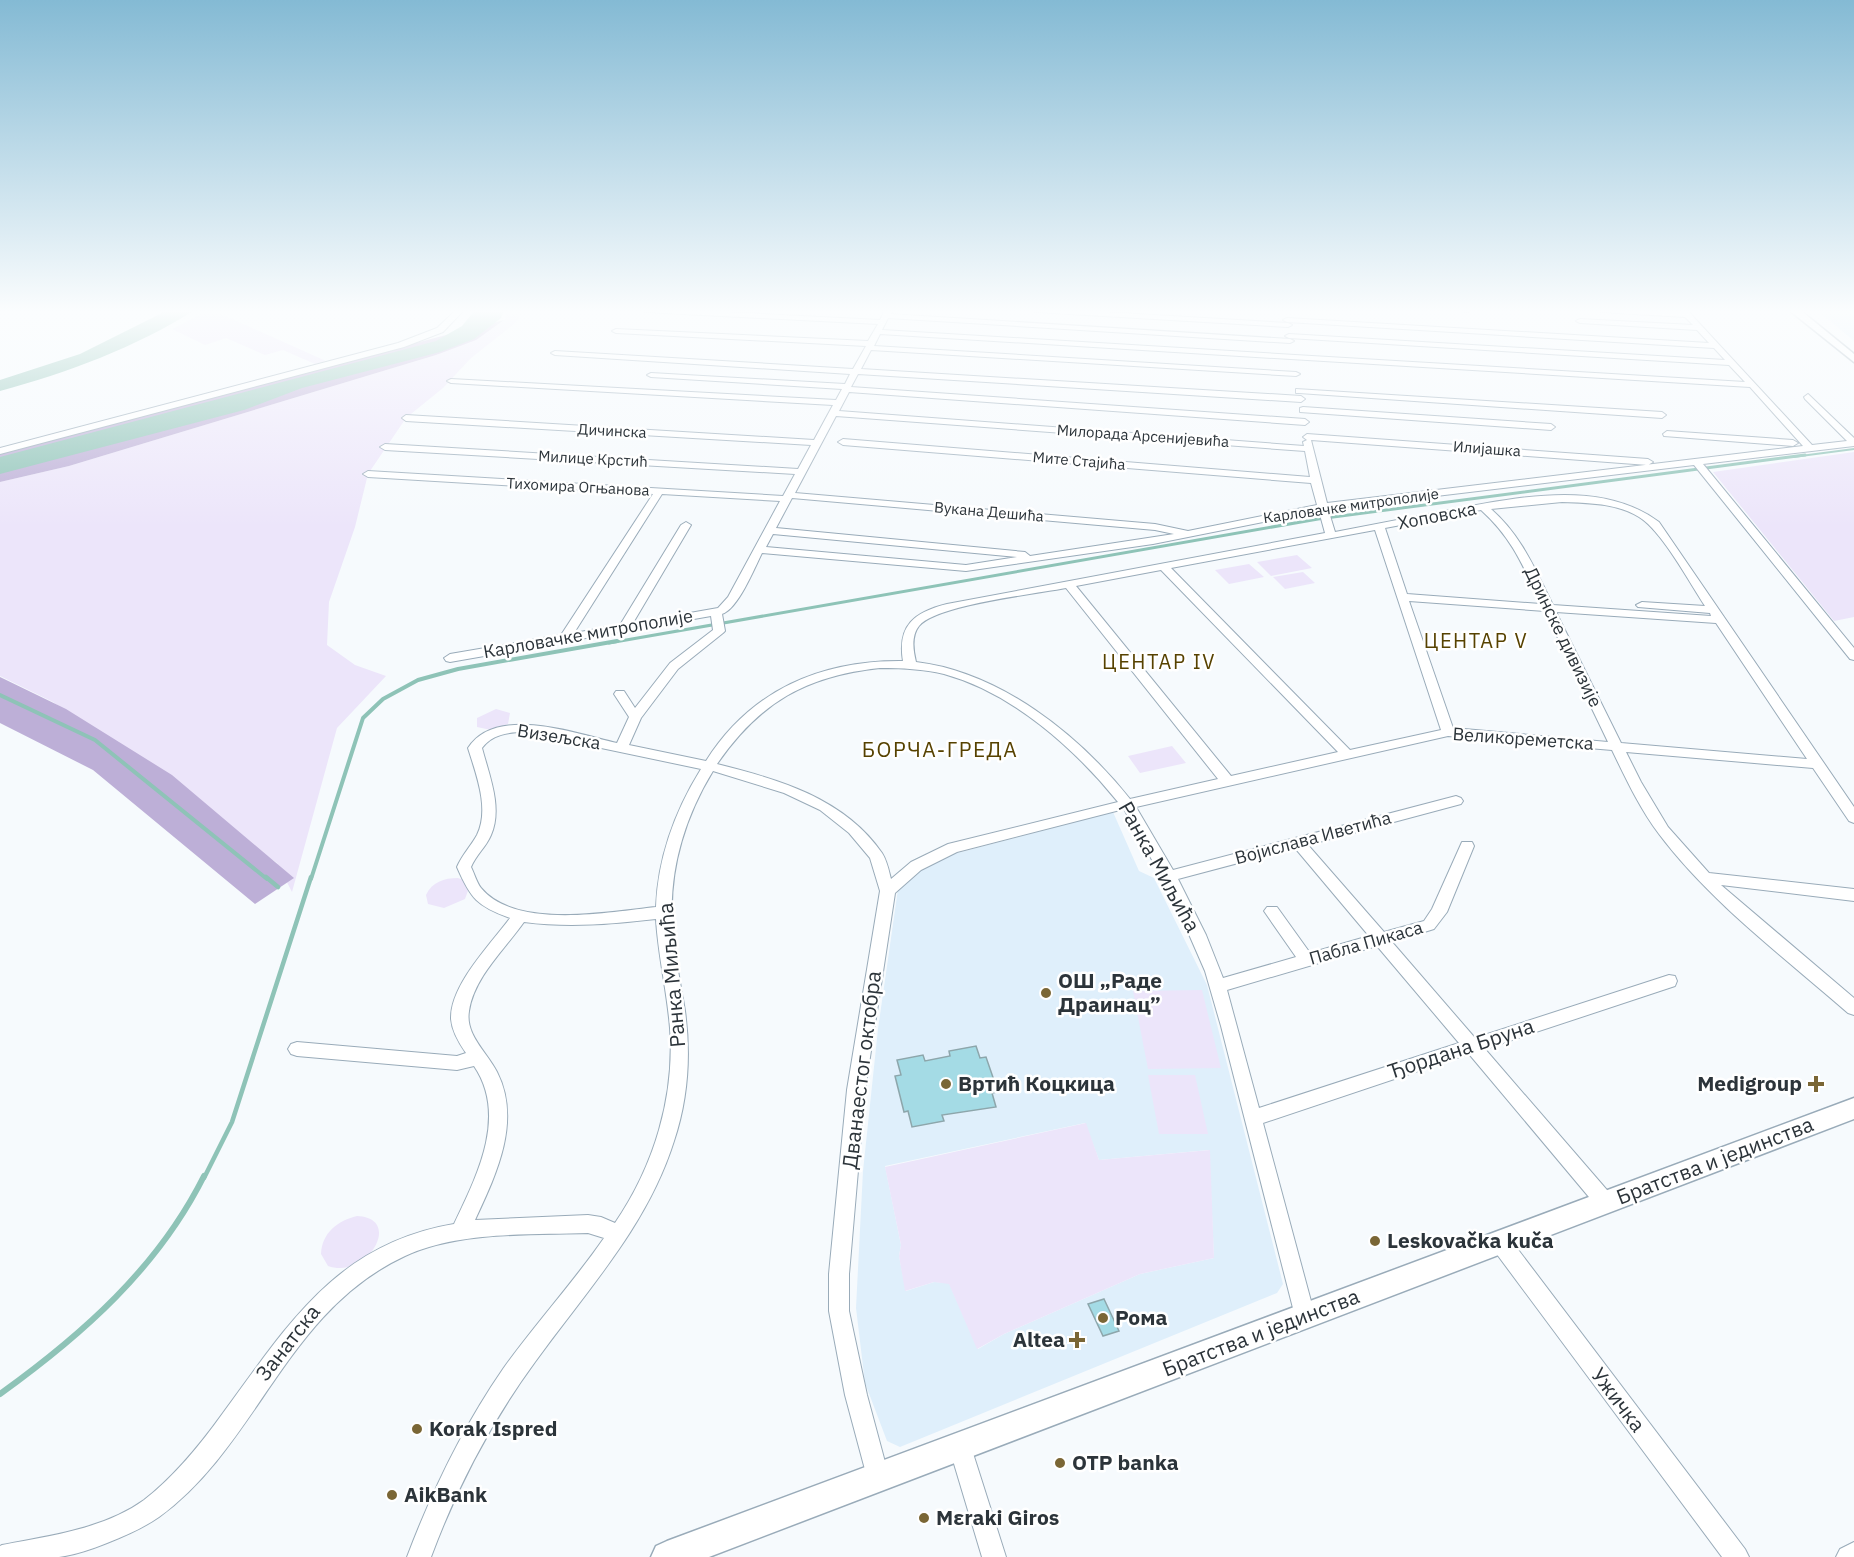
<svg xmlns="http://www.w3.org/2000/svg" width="1854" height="1557" viewBox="0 0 1854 1557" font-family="'IBM Plex Sans',sans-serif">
	<rect width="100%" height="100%" fill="#f6fafd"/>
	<!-- built -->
	<path fill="#dfeffb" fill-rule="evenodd" d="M 1817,310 L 1854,310 L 1854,341 Z
		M 1113,812 L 1139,871 L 1154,878 L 1207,985 L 1283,1284 L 1277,1293 L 900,1447 L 887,1441 L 865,1383 L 856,1308 L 863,1171 L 878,1029 L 898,889 L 921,870 L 950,855 ZM 1085,1123 L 1099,1160 L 1209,1150 L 1214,1258 L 1140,1274 L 1004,1334 L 978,1349 L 949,1283 L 934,1282 L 906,1291 L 899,1256 L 901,1245 L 885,1166 Z"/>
	<!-- green -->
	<path fill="#ece5fa" d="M 209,310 L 221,314 L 326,361 L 315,364 L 283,350 L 265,355 L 226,338 L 205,345 L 172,329 Z
		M 510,310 L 525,310 L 514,324 L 471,358 L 443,388 L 406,418 L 368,474 L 355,527 L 329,602 L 327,645 L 355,665 L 386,676 L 337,728 L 292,892 L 277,863 L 53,702 L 0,676 L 0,482 L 69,466 L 436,355 L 504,320 Z
		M 1854,452 L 1854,617 L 1834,621 L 1713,472 Z
		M 1297,555 L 1312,568 L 1271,576 L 1257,562 Z
		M 1249,564 L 1264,577 L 1229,584 L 1215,570 Z
		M 1303,572 L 1315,583 L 1285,589 L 1273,577 Z
		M 496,709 L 510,713 L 508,724 L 491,730 L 477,727 L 477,718 Z
		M 1172,746 L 1186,763 L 1140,773 L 1128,756 Z
		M 458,878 L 464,880 L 469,888 L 465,899 L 444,908 L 428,904 L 426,895 C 432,882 444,878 458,878 Z
		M 1202,990 L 1221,1068 L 1148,1069 L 1133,991 Z
		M 1148,1075 L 1195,1075 L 1208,1134 L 1159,1134 Z
		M 1086,1123 L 1099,1160 L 1210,1150 L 1214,1258 L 1140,1274 L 1004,1334 L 977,1349 L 949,1284 L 934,1282 L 905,1291 L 899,1256 L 901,1245 L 885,1167 Z
		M 357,1216 C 404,1218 367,1280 328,1266 L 321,1254 C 322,1233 337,1221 357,1216 Z"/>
	<!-- forest -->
	<path fill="#bdafd7" d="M 504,320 L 476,340 L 436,355 L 69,466 L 0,482 L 0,451 Z
		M 0,677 L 66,709 L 172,775 L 294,878 L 255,904 L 93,770 L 0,723 Z"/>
	<!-- water -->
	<path fill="#8ec3b7" d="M 168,310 L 195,310 C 136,347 67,373 0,391 L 0,380 L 80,354 Z
		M 475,310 L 504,310 L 501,318 L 474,339 L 440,352 L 302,388 L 244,410 L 0,474 L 0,457 L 436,341 L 462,326 Z"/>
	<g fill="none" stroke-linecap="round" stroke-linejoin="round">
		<!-- stream-far4 -->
		<path stroke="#8ec3b7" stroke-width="2" d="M 1793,457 L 1854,449"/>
		<!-- stream-far3 -->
		<path stroke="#8ec3b7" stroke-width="3" d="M 609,643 L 1318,519 L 1805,455"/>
		<!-- stream-far2 -->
		<path stroke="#8ec3b7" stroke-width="4" d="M 0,695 L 95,740 L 267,879
			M 311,879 L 363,718 L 383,699 L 418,680 L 458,669 L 617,641"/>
		<!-- stream-far1 -->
		<path stroke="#8ec3b7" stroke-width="4.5" d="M 266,877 L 278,887
			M 204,1178 L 232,1122 L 311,877"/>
		<!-- stream -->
		<path stroke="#8ec3b7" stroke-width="6" d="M 0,1394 C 82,1335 158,1268 204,1176"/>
	</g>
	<!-- building -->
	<path fill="#a4dbe5" stroke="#8da6ab" stroke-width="1.5" d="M 976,1046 L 980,1058 L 986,1057 L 998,1092 L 992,1093 L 996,1107 L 942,1115 L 944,1121 L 912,1127 L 908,1111 L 904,1112 L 895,1076 L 901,1075 L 897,1060 L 923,1055 L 925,1061 L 950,1056 L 949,1051 Z
		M 1104,1299 L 1119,1331 L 1103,1336 L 1088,1304 Z"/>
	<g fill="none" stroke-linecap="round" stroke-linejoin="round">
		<!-- street casing -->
		<g stroke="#99abb9" stroke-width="2">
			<path id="street" d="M 456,310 L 464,310 L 443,332 L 404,347 L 0,454 L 0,448 L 398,343 L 437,328 Z
				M 641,310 L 685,310 L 880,320 L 885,310 L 893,310 L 890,314 L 1290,339 L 1294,341 L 1290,343 L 888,318 L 882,330 L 1745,382 L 1729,365 L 1289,338 L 1285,336 L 1289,334 L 1725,360 L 1714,348 L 1287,322 L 1283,320 L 1287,318 L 1709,343 L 1697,330 L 1580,323 L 1576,321 L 1580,319 L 1693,325 L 1685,317 L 1601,312 L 1597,310 L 1681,312 L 1679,310 L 1687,310 L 1812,445 L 1847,441 L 1805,399 L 1804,397 L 1808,394 L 1854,438 L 1854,446 L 1703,464 L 1854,648 L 1854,660 L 1850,659 L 1694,465 L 1328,509 L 1335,532 C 1371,525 1407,518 1444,511 C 1511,499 1599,477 1659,522 L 1854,807 L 1854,823 L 1849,821 L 1813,768 L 1626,752 L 1641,782 L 1668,827 L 1709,873 L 1854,889 L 1854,901 L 1721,885 L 1854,998 L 1854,1015 L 1848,1013 C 1784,957 1710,902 1659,834 C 1640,809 1626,779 1612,750 L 1448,736 L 1136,807 L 1173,870 L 1456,796 L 1461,798 L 1463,801 L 1461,804 L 1308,845 L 1384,932 L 1424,921 L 1432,909 L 1462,842 L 1472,842 L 1474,846 L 1447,912 L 1434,929 L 1392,942 L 1475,1038 L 1669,975 L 1675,976 L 1677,981 L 1675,986 L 1485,1049 L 1613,1197 L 1616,1203 L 1613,1209 L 1606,1212 L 1599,1209 L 1469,1054 L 1263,1123 L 1315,1316 L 1312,1323 L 1305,1326 L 1298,1323 L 1295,1316 L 1221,1026 L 1205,971 L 1174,900 L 1124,809 L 957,852 L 921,870 L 895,893 L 865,1090 L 849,1274 L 849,1311 L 867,1395 L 889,1477 L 886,1485 L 878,1488 L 870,1485 L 867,1477 L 845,1395 L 829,1311 L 829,1274 L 847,1090 L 880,891 L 870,858 L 849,833 L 820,810 L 784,793 L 713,771 C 686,815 670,866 672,917 C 673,949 680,980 685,1011 C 691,1055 688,1099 674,1141 C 647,1227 586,1291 535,1362 C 491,1422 457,1487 431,1557 L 407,1557 C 432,1491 463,1427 503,1369 C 535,1324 573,1283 604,1238 L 588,1233 C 531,1235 458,1231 405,1256 C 285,1312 259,1444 159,1517 C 143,1528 125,1536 107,1543 C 92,1549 75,1555 59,1557 C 40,1557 19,1557 0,1557 L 0,1546 L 2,1545 C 49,1536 104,1529 144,1500 C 175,1476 200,1445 223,1413 C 288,1325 336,1244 454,1224 C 477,1176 508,1116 474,1066 L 457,1070 L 297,1056 L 291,1054 L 288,1049 L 291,1044 L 297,1042 L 457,1056 L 466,1053 C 459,1043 452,1031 451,1019 C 450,985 490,945 510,918 C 477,906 471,899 457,867 C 462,855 471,846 477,835 C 490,809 476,774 468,748 C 496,704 577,734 617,743 L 629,717 L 614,694 L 616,691 L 624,691 L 635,708 L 670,663 L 713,630 L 711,616 L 450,662 L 446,661 L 444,658 L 450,654 L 561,635 L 653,494 L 368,477 L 363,474 L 368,471 L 783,496 L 795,474 L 385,450 L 380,447 L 385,444 L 798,469 L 811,445 L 406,421 L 402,418 L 406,415 L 814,440 L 833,405 L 451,383 L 447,381 L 451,379 L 836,400 L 842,389 L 651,377 L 647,375 L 651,373 L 845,384 L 850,374 L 555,355 L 551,353 L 555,351 L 853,369 L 866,346 L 616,333 L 612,331 L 616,329 L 868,341 L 878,324 L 645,312 ZM 880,334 L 1750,387 L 1803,446 L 1327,503 L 1311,440 L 1648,465 L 1653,462 L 1648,459 L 1307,434 L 1303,437 L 1307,440 L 1303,442 L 1304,446 L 839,411 L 849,392 L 1305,425 L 1309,422 L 1305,419 L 851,387 L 858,374 L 1301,402 L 1305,399 L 1301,396 L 861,369 L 871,350 L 1296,376 L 1300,374 L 1296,372 L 874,346 ZM 836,416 L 1305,451 L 1310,477 L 843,439 L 838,442 L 843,445 L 1311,483 L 1317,505 L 1188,531 L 1155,524 L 795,493 ZM 662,494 L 780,501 L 728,597 L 718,608 L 633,623 L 691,525 L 686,522 L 681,525 L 620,625 L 574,633 ZM 792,498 L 1155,530 L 1174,534 L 1030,556 L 1025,552 L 776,528 ZM 1562,502 C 1588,503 1617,503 1639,517 C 1662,531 1689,582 1705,606 L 1642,602 L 1636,605 L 1638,607 L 1710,613 L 1711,616 L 1553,605 C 1535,569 1521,535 1491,509 ZM 1481,510 C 1513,539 1523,566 1541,604 L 1407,594 L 1385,528 ZM 1319,511 L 1325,533 L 947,604 C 915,612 897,625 903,661 C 821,660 751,690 706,761 L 629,745 L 641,718 L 678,669 L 723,633 L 725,631 L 722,614 C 738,609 754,569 762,553 L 966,571 L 1153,544 ZM 1375,530 L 1441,730 L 1350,750 L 1171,568 ZM 773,534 L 1017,557 L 966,565 L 766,547 ZM 1161,570 L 1338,752 L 1231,776 L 1076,586 ZM 1066,588 L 1218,779 L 1130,799 C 1078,734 1000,672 916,662 C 913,650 911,636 919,626 C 936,605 1035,594 1066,588 ZM 1409,601 L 1545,611 L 1608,742 L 1453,728 ZM 1556,612 L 1716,623 L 1807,759 L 1621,743 ZM 880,668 C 902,668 923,669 944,674 C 1013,693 1074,748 1118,802 L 948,844 L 911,862 L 891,879 C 889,871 887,861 882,853 C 844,798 778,779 717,764 C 760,702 806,676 880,668 ZM 525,732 L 701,769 C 675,811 658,857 656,907 C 609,912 516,930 481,888 C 477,883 474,873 471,867 C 476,855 486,847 491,835 C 503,808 489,775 482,748 C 492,734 509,732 525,732 ZM 1295,848 L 1369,936 L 1310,953 L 1277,907 L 1267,907 L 1264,911 L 1296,957 L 1223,978 L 1206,935 L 1178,879 ZM 656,919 C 658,955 667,991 670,1028 C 675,1097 654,1166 615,1223 L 601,1217 L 588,1215 L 475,1220 C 496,1175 522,1121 497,1072 C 487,1052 465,1035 469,1011 C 474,977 505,949 524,922 C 569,928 612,924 656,919 ZM 1377,946 L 1459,1043 L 1259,1108 L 1227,990 Z
				M 1032,310 L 1070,310 L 1288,323 L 1292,325 L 1288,327 L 1036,312 Z
				M 1453,310 L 1472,310 L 1468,312 Z
				M 1296,389 L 1662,412 L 1666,415 L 1662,418 L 1299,393 L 1296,393 Z
				M 1303,407 L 1551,424 L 1555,427 L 1551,430 L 1300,412 L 1300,408 Z
				M 1667,431 L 1793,440 L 1798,443 L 1793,446 L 1664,436 L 1663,434 Z
				M 1500,1233 L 1507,1235 L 1745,1549 L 1749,1557 L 1722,1557 L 1493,1249 L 1490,1242 L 1493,1235 Z
				M 960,1436 L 968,1439 L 971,1447 L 1006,1557 L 982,1557 L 949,1447 L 952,1439 Z
				M 1854,1542 L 1854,1557 L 1836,1557 L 1840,1549 Z"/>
		</g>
		<!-- secondary casing -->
		<g stroke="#99abb9" stroke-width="3">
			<path id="secondary" d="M 1789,310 L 1800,310 L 1854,354 L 1854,362 Z
				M 1854,1098 L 1854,1119 L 709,1557 L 651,1557 L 656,1546 L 667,1541 Z"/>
		</g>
		<!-- street -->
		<use href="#street" fill="#fff" fill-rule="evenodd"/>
		<!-- secondary -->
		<use href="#secondary" fill="#fff" fill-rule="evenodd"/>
	</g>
	<!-- sky -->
	<linearGradient id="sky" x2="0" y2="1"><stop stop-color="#84bad4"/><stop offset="0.59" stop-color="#fbfdfe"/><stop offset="1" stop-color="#fbfdfe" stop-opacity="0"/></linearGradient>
	<rect width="1854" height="528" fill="url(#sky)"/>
	<!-- markers -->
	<g fill="#7a6635" stroke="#fff" stroke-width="2">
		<circle cx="1046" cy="993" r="6"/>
		<circle cx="946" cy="1084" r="6"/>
		<path d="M1813 1075h6v6h6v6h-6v6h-6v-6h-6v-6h6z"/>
		<circle cx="1375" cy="1241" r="6"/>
		<circle cx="1103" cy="1318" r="6"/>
		<path d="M1074 1331h6v6h6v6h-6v6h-6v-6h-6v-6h6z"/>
		<circle cx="417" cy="1429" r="6"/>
		<circle cx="1060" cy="1463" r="6"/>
		<circle cx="392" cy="1495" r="6"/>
		<circle cx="924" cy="1518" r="6"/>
	</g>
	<g text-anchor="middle" stroke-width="5" stroke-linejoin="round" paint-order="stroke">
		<!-- far-street labels -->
		<g font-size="15" fill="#2c343a" stroke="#fff">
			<text transform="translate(612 431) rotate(3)" y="5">Дичинска</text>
			<text transform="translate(1143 436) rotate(4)" y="5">Милорада Арсенијевића</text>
			<text transform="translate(1487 449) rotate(4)" y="5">Илијашка</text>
			<text transform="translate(593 459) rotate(3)" y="5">Милице Крстић</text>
			<text transform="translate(1079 461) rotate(5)" y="5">Мите Стајића</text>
			<text transform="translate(578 487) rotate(3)" y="5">Тихомира Огњанова</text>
			<text transform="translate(1351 506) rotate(-8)" y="5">Карловачке митрополије</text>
			<text transform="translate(989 512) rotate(5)" y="5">Вукана Дешића</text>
		</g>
		<!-- street labels -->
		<g font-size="18" fill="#2c343a" stroke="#fff">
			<text transform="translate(1437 516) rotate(-11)" y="6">Хоповска</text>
			<text transform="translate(588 634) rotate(-10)" y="6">Карловачке митрополије</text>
			<text transform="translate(1563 637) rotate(64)" y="6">Дринске дивизије</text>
			<text transform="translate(559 737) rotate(9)" y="6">Визељска</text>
			<text transform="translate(1523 739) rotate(4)" y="6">Великореметска</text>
			<text transform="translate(1313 838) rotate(-15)" y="6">Војислава Иветића</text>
			<text transform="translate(1366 943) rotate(-16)" y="6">Пабла Пикаса</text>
		</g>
		<!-- neighbourhood labels -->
		<g font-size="20" letter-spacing="1.5" fill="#574200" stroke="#fff">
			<text x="1476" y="648">ЦЕНТАР V</text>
			<text x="1159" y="669">ЦЕНТАР IV</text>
		</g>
		<!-- quarter labels -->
		<g font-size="21" letter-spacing="1.5" fill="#574200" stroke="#fff">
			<text x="940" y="757">БОРЧА-ГРЕДА</text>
		</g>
		<!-- near-street labels -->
		<g font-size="21" fill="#2c343a" stroke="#fff">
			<text transform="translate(1159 867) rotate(61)" y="7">Ранка Миљића</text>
			<text transform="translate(672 975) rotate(-95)" y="7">Ранка Миљића</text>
			<text transform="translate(1461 1049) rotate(-18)" y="7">Ђордана Бруна</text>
			<text transform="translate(862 1070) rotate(-83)" y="7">Дванаестог октобра</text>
			<text transform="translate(1715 1161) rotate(-21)" y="7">Братства и јединства</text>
			<text transform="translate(1261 1333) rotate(-21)" y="7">Братства и јединства</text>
			<text transform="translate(288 1343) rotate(-52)" y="7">Занатска</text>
			<text transform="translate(1618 1400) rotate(53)" y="7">Ужичка</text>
		</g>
		<!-- near-poi labels -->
		<g font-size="21" font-weight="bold" fill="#2c343a" stroke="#fff" text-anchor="start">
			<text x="1058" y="988">ОШ „Раде<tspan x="1058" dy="24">Драинац”</tspan></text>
			<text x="958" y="1091">Вртић Коцкица</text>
			<text x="1802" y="1091" text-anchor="end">Medigroup</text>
			<text x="1387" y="1248">Leskovačka kuča</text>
			<text x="1115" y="1325">Рома</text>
			<text x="1065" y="1347" text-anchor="end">Altea</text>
			<text x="429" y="1436">Korak Ispred</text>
			<text x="1072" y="1470">OTP banka</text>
			<text x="404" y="1502">AikBank</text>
			<text x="936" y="1525">Mεraki Giros</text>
		</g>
	</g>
</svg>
